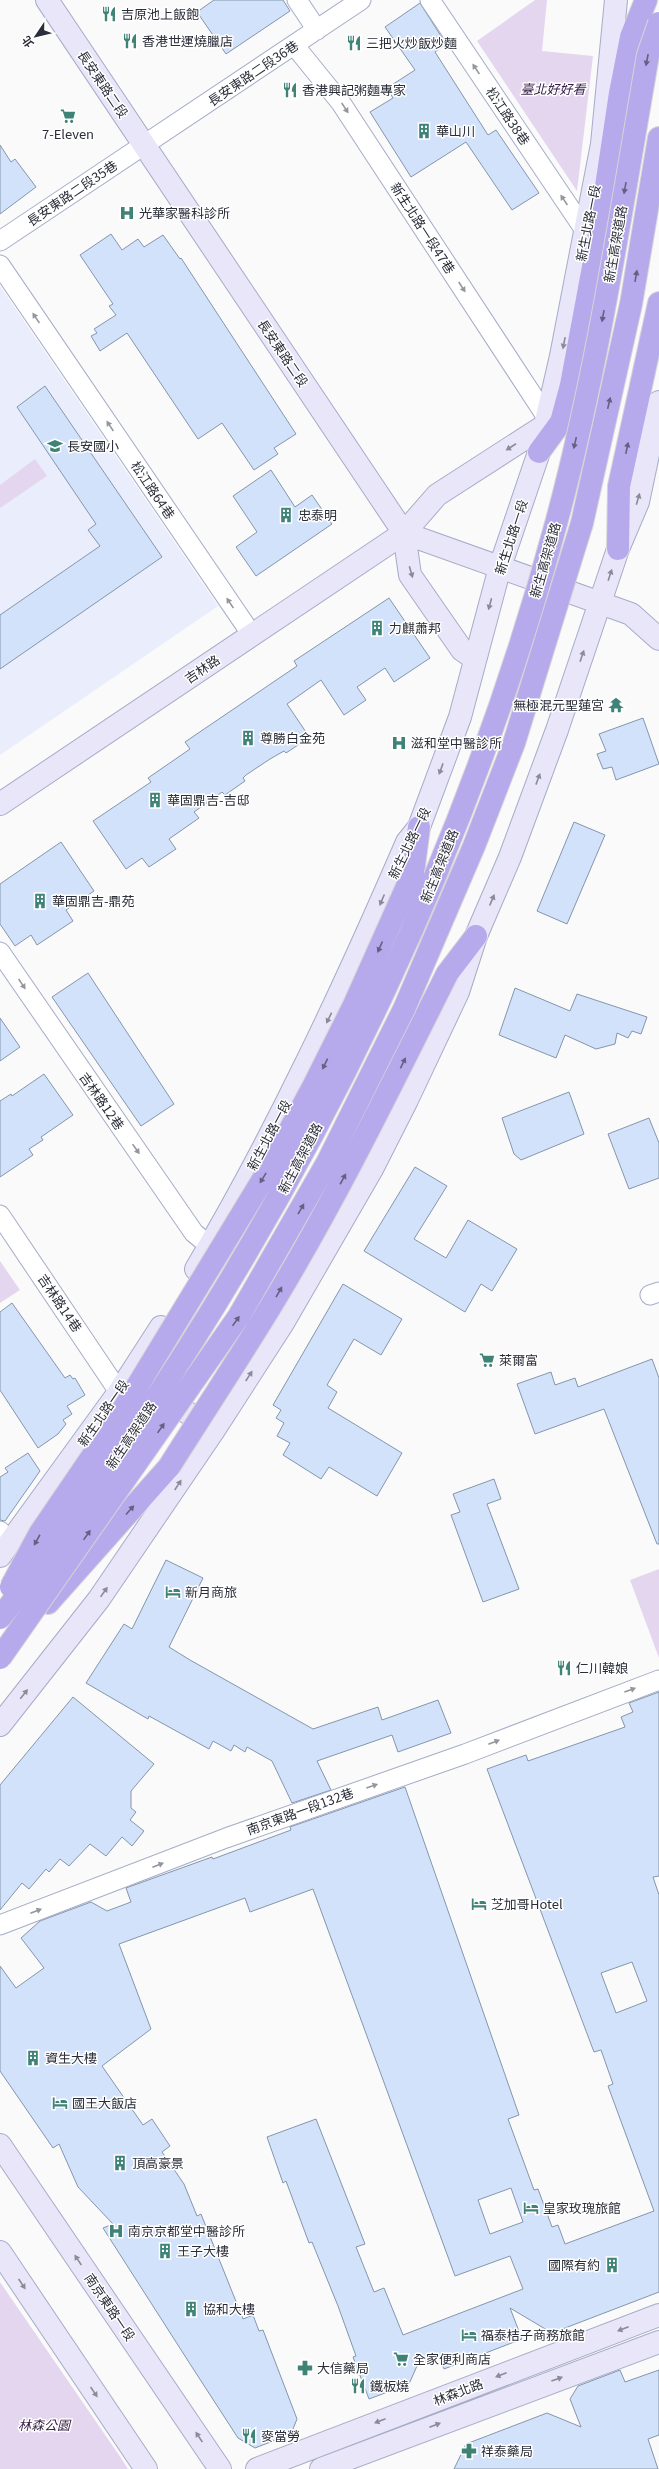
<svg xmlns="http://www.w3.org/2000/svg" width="659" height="2469" viewBox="0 0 659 2469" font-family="Georgia,'Noto Sans TC',serif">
	<rect width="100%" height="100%" fill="#fafafa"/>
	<!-- built -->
	<path fill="#e9edfc" d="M 0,286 L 218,606 L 0,755 Z"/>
	<!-- green -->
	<path fill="#e5d6f0" d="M 535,0 L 547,0 L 542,51 L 593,56 L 577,191 L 477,41 Z
		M 35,459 L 47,476 L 0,508 L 0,485 Z
		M 0,1261 L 20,1290 L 0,1303 Z
		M 659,1569 L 659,1658 L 630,1580 Z
		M 0,2282 L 121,2458 L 128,2469 L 0,2469 Z"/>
	<!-- building -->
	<path fill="#d1e2fa" stroke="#8496ad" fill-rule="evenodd" d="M 214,0 L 283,0 L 290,11 L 226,54 L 197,12 Z
		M 420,3 L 446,44 L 435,52 L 488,135 L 496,130 L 539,193 L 512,210 L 466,142 L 411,177 L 370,112 L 393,98 L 387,88 L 415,70 L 385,27 Z
		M 0,145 L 11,162 L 15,159 L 36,187 L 0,214 Z
		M 111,234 L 122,250 L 138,239 L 144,247 L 163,235 L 180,259 L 181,258 L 296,434 L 274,448 L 278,454 L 254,470 L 222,423 L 198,439 L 127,333 L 100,351 L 91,336 L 97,333 L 94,329 L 116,315 L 109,306 L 113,304 L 80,255 Z
		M 45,386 L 162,557 L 0,669 L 0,615 L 100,546 L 88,530 L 96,524 L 17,407 Z
		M 271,470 L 295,507 L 312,495 L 332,524 L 256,576 L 236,547 L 257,532 L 233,496 Z
		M 389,598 L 430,658 L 394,682 L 385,668 L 357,687 L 366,700 L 344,715 L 321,680 L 287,704 L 308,735 L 305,737 L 307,739 L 286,753 L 284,751 L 270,759 L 246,775 L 243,778 L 245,781 L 225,795 L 222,792 L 194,812 L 199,818 L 169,839 L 176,849 L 149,867 L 142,858 L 126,869 L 93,821 L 151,782 L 148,778 L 190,749 L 185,742 L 297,666 L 294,661 Z
		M 643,718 L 659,764 L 616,780 L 612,767 L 603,769 L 597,754 L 606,751 L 599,734 Z
		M 574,822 L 605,835 L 567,924 L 537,911 Z
		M 61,842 L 94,891 L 66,910 L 73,921 L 37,945 L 31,935 L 15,946 L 0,924 L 0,884 Z
		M 88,973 L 174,1104 L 141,1126 L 52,997 Z
		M 515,988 L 570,1011 L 577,994 L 647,1017 L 641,1034 L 632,1031 L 628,1038 L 617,1033 L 615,1044 L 596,1049 L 565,1035 L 556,1058 L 499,1035 Z
		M 0,1018 L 20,1047 L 0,1061 Z
		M 44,1074 L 73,1115 L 41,1137 L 43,1140 L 29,1149 L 33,1155 L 0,1177 L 0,1101 L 11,1094 L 12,1096 Z
		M 569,1092 L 584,1134 L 521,1160 L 514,1154 L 502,1118 Z
		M 649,1118 L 659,1143 L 659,1178 L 629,1189 L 608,1134 Z
		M 415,1167 L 447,1186 L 414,1239 L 446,1258 L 468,1220 L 517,1249 L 492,1291 L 481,1284 L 465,1312 L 364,1251 Z
		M 343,1284 L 402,1319 L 381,1355 L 354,1339 L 327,1385 L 337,1392 L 328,1408 L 402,1453 L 377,1496 L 329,1467 L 321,1479 L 283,1455 L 290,1443 L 277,1436 L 284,1423 L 276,1418 L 281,1410 L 273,1405 Z
		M 12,1303 L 65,1378 L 70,1375 L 73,1379 L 75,1378 L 85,1395 L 67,1406 L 72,1414 L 63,1420 L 66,1424 L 58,1434 L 38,1448 L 0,1390 L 0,1312 Z
		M 652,1359 L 659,1378 L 659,1544 L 657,1544 L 604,1409 L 535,1434 L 517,1384 L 551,1372 L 555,1385 L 575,1378 L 578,1387 Z
		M 28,1453 L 40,1471 L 5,1521 L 0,1520 L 0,1477 L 8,1472 L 5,1468 Z
		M 494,1479 L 501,1499 L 487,1504 L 519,1589 L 483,1602 L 451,1515 L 460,1512 L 453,1494 Z
		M 166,1560 L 203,1578 L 169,1647 L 190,1660 L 313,1729 L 378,1707 L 382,1720 L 438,1700 L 451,1733 L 398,1752 L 392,1735 L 317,1761 L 331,1790 L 292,1803 L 272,1761 L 247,1747 L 245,1752 L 234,1745 L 231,1751 L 213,1741 L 209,1749 L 149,1716 L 148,1719 L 86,1683 L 124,1624 L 132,1629 Z
		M 659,1692 L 659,1876 L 653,1877 L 659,1895 L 659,2292 L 552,2333 L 510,2308 L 522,2339 L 444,2369 L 439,2358 L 417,2366 L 409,2384 L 369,2399 L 353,2357 L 356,2356 L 338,2306 L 312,2242 L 309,2243 L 286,2181 L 283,2183 L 267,2137 L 316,2119 L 365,2244 L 356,2247 L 374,2292 L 384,2288 L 403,2335 L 523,2289 L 510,2256 L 455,2276 L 313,1889 L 250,1912 L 245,1898 L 119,1944 L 151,2029 L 102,2066 L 143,2125 L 152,2119 L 170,2146 L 162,2152 L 184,2184 L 197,2216 L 201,2214 L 243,2319 L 253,2315 L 259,2331 L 263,2330 L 297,2419 L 291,2434 L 255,2448 L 238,2438 L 192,2367 L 103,2228 L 113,2224 L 78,2187 L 59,2144 L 53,2148 L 0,2071 L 0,1966 L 16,1988 L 44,1968 L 21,1938 L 40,1921 L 91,1902 L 107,1911 L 131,1902 L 126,1888 L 212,1857 L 213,1859 L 291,1830 L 290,1827 L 405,1787 L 519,2115 L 508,2119 L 534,2190 L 538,2189 L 552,2227 L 558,2225 L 565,2244 L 654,2211 L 608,2086 L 613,2084 L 601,2050 L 594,2052 L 487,1769 L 526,1755 L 528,1761 L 625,1727 L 621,1717 L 633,1712 L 629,1703 ZM 632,1962 L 647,2001 L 616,2013 L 601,1973 ZM 511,2188 L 523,2222 L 490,2234 L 478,2200 Z
		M 73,1697 L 154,1764 L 131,1791 L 131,1808 L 136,1812 L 130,1820 L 144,1831 L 132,1846 L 122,1837 L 106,1856 L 90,1844 L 69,1866 L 60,1859 L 49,1872 L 46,1869 L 29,1889 L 22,1883 L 0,1910 L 0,1785 Z
		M 620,2370 L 625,2382 L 659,2370 L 659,2435 L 648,2439 L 658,2469 L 454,2469 L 466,2444 L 547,2413 L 581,2427 L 570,2399 L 578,2386 Z"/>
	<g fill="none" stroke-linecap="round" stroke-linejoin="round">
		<!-- street casing -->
		<g stroke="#a5acc7" stroke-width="21">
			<path id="street" d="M 297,0 L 317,30
				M 430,0 L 586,232
				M 294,45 L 341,103 L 546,416
				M 0,241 L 361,0
				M 0,265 L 252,635
				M 0,952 L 194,1233 L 210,1246
				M 0,1215 L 119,1392
				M 650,1295 L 659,1292
				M 0,1531 L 9,1544
				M 0,1925 L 226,1838 L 465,1754 L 659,1680"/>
		</g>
		<!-- secondary casing -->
		<g stroke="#a5acc7" stroke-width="24">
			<path id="secondary" d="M 47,0 L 404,533 L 631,614 L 659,639
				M 404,533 L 410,575 L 462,650 L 475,659
				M 0,804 L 404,533 L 437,495 L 544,426
				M 196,1269 C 277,1132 344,988 407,842 L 419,827 L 460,717 L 500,567 L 539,452 L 561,356 L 602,144 L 616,0
				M 160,1395 L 214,1430
				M 0,1556 L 119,1392 L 161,1327
				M 0,1725 L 99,1599 L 214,1430 L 283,1323 L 372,1169 L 407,1100 L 458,992 L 476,936 L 510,857 L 557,730 L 618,549 L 638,502 L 659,402
				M 0,2145 L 220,2469
				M 0,2252 L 146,2469
				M 257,2469 L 659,2315
				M 321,2469 L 659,2342"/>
		</g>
		<!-- highway casing -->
		<g stroke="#d5d5d7" stroke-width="24">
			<path id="highway" d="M 539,452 L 561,422 L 571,385 L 598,240 L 620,93 L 631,37 L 646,0
				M 582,523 L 631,304 L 659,138
				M 618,549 L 619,486 L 659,303
				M 413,873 L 419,827
				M 447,974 L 476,936
				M 48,1603 L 169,1467"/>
		</g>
		<!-- street -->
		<use href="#street" stroke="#fff" stroke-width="19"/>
		<!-- secondary -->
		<use href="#secondary" stroke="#e9e6f9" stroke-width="22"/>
		<!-- highway -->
		<use href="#highway" stroke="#b7aaec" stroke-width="22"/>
		<!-- highway-bridge casing -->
		<g stroke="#d5d5d7" stroke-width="24" stroke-linecap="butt">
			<path id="highway-bridge" d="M 169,1467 C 203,1413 238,1360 271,1306 C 336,1199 391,1086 447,974
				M 11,1587 L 40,1533 L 113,1426 L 265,1176 L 313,1087 L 354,1005 L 413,873
				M 0,1618 C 50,1554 95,1489 140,1422 C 325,1146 471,841 557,520 C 598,367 621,211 648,55 L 659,23
				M 0,1658 L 239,1316 L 327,1163 L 404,1009 L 474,846 L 514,743 L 582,523"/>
		</g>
		<!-- highway-bridge -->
		<use href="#highway-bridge" stroke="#b7aaec" stroke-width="22"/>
	</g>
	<!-- one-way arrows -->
	<defs><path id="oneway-solid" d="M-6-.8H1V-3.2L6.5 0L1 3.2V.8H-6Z"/></defs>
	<g fill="#636081">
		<use href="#oneway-solid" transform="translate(647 60) rotate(101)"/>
		<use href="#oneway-solid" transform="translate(625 188) rotate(100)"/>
		<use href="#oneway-solid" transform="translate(636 276) rotate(-80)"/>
		<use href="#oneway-solid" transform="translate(603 316) rotate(100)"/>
		<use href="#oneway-solid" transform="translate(609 403) rotate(-77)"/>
		<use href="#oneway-solid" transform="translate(575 443) rotate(103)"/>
		<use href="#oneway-solid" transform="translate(627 448) rotate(-78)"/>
		<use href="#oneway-solid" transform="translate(380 947) rotate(114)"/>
		<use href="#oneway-solid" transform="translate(403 1063) rotate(-64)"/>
		<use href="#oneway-solid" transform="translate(325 1064) rotate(116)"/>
		<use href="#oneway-solid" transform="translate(263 1178) rotate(121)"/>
		<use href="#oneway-solid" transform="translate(343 1179) rotate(-61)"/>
		<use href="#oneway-solid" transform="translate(301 1209) rotate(-60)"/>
		<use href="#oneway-solid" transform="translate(279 1292) rotate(-60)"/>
		<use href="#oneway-solid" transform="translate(236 1321) rotate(-55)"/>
		<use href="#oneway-solid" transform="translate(161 1428) rotate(-55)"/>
		<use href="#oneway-solid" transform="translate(130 1510) rotate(-48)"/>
		<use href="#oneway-solid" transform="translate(87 1535) rotate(-55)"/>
		<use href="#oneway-solid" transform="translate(37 1540) rotate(119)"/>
	</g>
	<g fill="#95969c">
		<use href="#oneway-solid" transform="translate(476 69) rotate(-124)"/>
		<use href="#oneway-solid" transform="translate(345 108) rotate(57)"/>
		<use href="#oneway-solid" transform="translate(564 200) rotate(-124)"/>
		<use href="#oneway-solid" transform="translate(462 287) rotate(57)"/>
		<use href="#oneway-solid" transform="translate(36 318) rotate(-124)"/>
		<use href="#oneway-solid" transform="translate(110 426) rotate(-124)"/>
		<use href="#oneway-solid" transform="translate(230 603) rotate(-124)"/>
		<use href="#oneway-solid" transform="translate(22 984) rotate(56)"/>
		<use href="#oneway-solid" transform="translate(136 1149) rotate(55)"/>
		<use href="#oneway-solid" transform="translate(630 1690) rotate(-20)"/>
		<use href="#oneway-solid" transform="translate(494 1742) rotate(-21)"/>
		<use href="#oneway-solid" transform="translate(372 1786) rotate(-19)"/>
		<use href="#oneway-solid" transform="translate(158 1865) rotate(-21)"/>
		<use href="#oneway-solid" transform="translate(36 1911) rotate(-21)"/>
	</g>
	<g fill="#8a8a99">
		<use href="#oneway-solid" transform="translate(564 343) rotate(101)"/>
		<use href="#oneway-solid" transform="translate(511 447) rotate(147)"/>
		<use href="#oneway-solid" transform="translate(638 499) rotate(-74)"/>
		<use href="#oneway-solid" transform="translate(411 572) rotate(74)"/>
		<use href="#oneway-solid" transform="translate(610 575) rotate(-72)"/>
		<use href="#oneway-solid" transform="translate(490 604) rotate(105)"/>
		<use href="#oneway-solid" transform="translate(582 656) rotate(-71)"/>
		<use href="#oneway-solid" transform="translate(441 769) rotate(110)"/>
		<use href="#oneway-solid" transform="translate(538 779) rotate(-70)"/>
		<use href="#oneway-solid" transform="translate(382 900) rotate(113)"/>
		<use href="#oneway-solid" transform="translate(492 900) rotate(-67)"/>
		<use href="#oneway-solid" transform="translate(329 1018) rotate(116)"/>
		<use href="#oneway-solid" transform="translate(249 1376) rotate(-57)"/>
		<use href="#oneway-solid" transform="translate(178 1485) rotate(-57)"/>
		<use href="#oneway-solid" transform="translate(104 1592) rotate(-55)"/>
		<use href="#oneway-solid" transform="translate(24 1694) rotate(-52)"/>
		<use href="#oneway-solid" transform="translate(78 2260) rotate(-124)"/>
		<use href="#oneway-solid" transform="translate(22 2284) rotate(56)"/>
		<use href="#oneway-solid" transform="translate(623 2329) rotate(159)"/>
		<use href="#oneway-solid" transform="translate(501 2375) rotate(159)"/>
		<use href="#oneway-solid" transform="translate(557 2379) rotate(-20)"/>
		<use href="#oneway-solid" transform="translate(94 2392) rotate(56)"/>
		<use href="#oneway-solid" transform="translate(380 2421) rotate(159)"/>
		<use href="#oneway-solid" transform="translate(435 2425) rotate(-21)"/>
		<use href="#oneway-solid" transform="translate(199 2437) rotate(-124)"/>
	</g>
	<!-- icons -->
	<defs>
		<g id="restaurant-bare" transform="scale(1.2)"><path d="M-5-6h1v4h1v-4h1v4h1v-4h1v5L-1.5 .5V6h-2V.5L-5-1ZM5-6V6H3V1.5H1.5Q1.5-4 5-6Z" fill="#3f8377" stroke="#fff" stroke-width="2.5" paint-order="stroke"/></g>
		<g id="supermarket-bare" transform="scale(1.2)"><path d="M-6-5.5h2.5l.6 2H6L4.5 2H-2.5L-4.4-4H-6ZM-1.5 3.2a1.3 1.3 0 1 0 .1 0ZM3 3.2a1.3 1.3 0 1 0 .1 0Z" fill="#3f8377" stroke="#fff" stroke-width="2.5" paint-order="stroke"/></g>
		<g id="building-bare" transform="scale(1.2)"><path d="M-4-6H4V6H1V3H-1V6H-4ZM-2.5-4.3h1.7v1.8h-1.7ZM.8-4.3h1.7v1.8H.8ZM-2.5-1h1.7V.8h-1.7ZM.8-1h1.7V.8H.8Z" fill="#3f8377" stroke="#fff" stroke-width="2.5" paint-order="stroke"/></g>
		<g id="hospital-bare" transform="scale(1.2)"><path d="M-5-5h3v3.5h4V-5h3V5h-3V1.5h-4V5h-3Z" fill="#3f8377" stroke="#fff" stroke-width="2.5" paint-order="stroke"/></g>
		<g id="school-bare" transform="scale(1.2)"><path d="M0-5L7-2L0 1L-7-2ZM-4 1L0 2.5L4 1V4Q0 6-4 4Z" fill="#3f8377" stroke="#fff" stroke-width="2.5" paint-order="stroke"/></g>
		<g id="temple-bare" transform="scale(1.2)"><path d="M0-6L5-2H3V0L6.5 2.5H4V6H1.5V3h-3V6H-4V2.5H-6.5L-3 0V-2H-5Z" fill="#3f8377" stroke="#fff" stroke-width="2.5" paint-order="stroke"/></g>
		<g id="hotel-bare" transform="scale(1.2)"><path d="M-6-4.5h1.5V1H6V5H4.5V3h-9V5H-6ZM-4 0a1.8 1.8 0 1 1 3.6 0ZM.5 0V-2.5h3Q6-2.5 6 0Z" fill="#3f8377" stroke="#fff" stroke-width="2.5" paint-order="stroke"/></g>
		<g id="pharmacy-bare" transform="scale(1.2)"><path d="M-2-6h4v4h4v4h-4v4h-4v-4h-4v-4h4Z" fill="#3f8377" stroke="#fff" stroke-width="2.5" paint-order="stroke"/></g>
	</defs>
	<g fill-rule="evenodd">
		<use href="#restaurant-bare" x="109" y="14"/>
		<use href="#restaurant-bare" x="130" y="41"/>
		<use href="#restaurant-bare" x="354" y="43"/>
		<use href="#restaurant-bare" x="290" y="90"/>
		<use href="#supermarket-bare" x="68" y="116"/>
		<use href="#building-bare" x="424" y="131"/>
		<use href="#hospital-bare" x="127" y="213"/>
		<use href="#school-bare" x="55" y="446"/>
		<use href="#building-bare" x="286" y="515"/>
		<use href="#building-bare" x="377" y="628"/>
		<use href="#temple-bare" x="616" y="705"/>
		<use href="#building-bare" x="248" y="738"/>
		<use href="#hospital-bare" x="399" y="743"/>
		<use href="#building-bare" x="155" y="800"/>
		<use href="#building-bare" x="40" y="901"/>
		<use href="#supermarket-bare" x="487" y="1360"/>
		<use href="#hotel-bare" x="173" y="1592"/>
		<use href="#restaurant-bare" x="564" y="1668"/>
		<use href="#hotel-bare" x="479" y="1904"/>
		<use href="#building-bare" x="33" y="2058"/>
		<use href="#hotel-bare" x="60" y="2103"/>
		<use href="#building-bare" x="120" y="2163"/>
		<use href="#hotel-bare" x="531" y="2208"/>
		<use href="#hospital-bare" x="116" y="2231"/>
		<use href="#building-bare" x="165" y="2251"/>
		<use href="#building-bare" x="612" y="2265"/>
		<use href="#building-bare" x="191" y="2309"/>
		<use href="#hotel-bare" x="469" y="2335"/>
		<use href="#supermarket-bare" x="401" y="2359"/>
		<use href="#pharmacy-bare" x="305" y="2368"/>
		<use href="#restaurant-bare" x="358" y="2386"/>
		<use href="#restaurant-bare" x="249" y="2436"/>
		<use href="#pharmacy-bare" x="469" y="2451"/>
	</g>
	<g text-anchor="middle" stroke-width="3" stroke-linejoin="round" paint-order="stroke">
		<!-- poi labels -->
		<g font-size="13" fill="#2b2e39" stroke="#fff" text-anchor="start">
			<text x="121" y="19">吉原池上飯飽</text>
			<text x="142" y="46">香港世運燒臘店</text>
			<text x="366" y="48">三把火炒飯炒麵</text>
			<text x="302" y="95">香港興記粥麵專家</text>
			<text x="436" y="136">華山川</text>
			<text x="68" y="139" text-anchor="middle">7-Eleven</text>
			<text x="139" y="218">光華家醫科診所</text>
			<text x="67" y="451">長安國小</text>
			<text x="298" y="520">忠泰明</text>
			<text x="389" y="633">力麒蕭邦</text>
			<text x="604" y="710" text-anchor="end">無極混元聖蓮宮</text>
			<text x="260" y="743">尊勝白金苑</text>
			<text x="411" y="748">滋和堂中醫診所</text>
			<text x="167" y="805">華固鼎吉-吉邸</text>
			<text x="52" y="906">華固鼎吉-鼎苑</text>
			<text x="499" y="1365">萊爾富</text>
			<text x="185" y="1597">新月商旅</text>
			<text x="576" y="1673">仁川韓娘</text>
			<text x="491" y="1909">芝加哥Hotel</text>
			<text x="45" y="2063">資生大樓</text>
			<text x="72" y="2108">國王大飯店</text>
			<text x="132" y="2168">頂高豪景</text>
			<text x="543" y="2213">皇家玫瑰旅館</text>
			<text x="128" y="2236">南京京都堂中醫診所</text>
			<text x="177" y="2256">王子大樓</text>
			<text x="600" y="2270" text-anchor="end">國際有約</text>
			<text x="203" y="2314">協和大樓</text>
			<text x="481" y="2340">福泰桔子商務旅館</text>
			<text x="413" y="2364">全家便利商店</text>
			<text x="317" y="2373">大信藥局</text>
			<text x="370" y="2391">鐵板燒</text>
			<text x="261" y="2441">麥當勞</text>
			<text x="481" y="2456">祥泰藥局</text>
		</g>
		<!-- street labels -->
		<g font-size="13" fill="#2b2e39" stroke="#fff">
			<text transform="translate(253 73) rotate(-34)" y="5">長安東路二段36巷</text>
			<text transform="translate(103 84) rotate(56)" y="5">長安東路二段</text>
			<text transform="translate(508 116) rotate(56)" y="5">松江路38巷</text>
			<text transform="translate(72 193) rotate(-34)" y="5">長安東路二段35巷</text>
			<text transform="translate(588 223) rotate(-79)" y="5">新生北路一段</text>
			<text transform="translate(423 228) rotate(57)" y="5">新生北路一段47巷</text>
			<text transform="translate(615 244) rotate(-80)" y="5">新生高架道路</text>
			<text transform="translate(283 353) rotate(56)" y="5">長安東路二段</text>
			<text transform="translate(153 490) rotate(56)" y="5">松江路64巷</text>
			<text transform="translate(511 537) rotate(-72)" y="5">新生北路一段</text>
			<text transform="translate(545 560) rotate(-74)" y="5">新生高架道路</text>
			<text transform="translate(202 669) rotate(-34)" y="5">吉林路</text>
			<text transform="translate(409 843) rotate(-64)" y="5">新生北路一段</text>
			<text transform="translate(439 866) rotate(-68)" y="5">新生高架道路</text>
			<text transform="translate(102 1101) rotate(55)" y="5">吉林路12巷</text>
			<text transform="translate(269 1135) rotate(-62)" y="5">新生北路一段</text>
			<text transform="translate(300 1158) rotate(-62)" y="5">新生高架道路</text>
			<text transform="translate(60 1303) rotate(56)" y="5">吉林路14巷</text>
			<text transform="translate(103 1413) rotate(-55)" y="5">新生北路一段</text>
			<text transform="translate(131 1435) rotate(-56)" y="5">新生高架道路</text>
			<text transform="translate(300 1811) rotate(-20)" y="5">南京東路一段132巷</text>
			<text transform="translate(110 2307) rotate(56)" y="5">南京東路一段</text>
			<text transform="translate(458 2392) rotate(-21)" y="5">林森北路</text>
		</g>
		<!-- park labels -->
		<g font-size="13" font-style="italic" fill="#361d45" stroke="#fff">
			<text x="553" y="94">臺北好好看</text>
			<text x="44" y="2430">林森公園</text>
		</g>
	</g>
	<!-- north arrow -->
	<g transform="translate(36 36) rotate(235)" stroke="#ffffff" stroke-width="3" paint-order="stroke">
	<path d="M0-3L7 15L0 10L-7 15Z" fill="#2b2e39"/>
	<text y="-6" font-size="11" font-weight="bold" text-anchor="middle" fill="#2b2e39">北</text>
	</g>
</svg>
